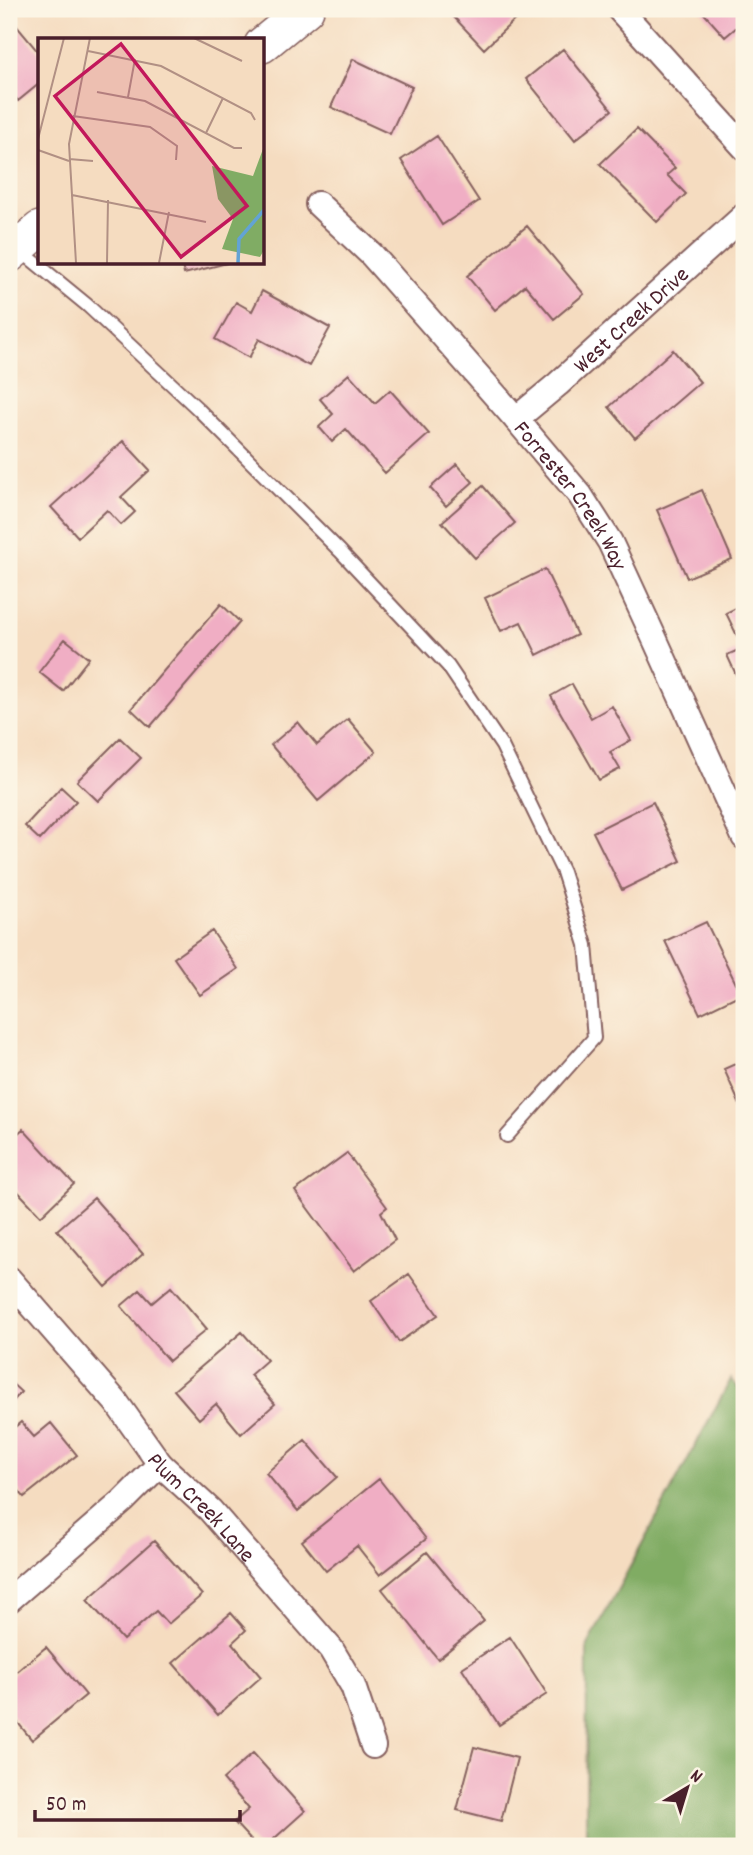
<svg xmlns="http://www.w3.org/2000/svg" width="753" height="1855" viewBox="0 0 753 1855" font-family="Dekko,sans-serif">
	<rect width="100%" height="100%" fill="#fcf5e5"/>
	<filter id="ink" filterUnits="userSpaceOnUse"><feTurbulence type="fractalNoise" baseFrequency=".0143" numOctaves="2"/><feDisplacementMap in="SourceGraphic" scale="14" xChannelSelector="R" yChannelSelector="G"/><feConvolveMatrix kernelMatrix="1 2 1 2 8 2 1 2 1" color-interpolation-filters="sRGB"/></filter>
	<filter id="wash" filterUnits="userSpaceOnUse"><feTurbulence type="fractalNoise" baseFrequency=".00686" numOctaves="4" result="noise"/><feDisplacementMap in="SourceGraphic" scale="28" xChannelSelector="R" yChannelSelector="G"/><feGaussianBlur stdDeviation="1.57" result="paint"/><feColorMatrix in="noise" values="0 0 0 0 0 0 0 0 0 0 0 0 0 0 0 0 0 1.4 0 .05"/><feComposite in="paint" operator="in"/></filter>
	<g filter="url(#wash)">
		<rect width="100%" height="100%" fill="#f5dcc0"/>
		<!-- forest -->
		<path fill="#80ac64" stroke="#656648" stroke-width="2" d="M 731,1379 L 744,1395 L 744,1846 L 586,1846 L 587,1647 Z"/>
		<g id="blocks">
			<!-- building -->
			<path fill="#f0aec4" d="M 458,9 L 522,9 L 524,11 L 484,49 L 452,15 Z
				M 700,9 L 744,9 L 744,21 L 725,37 Z
				M 10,18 L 40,54 L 40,83 L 18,101 L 9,90 L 9,19 Z
				M 563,49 L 612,110 L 575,140 L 526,79 Z
				M 353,59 L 412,87 L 390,134 L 331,107 Z
				M 637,129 L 675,168 L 667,175 L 686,194 L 657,222 L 600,164 Z
				M 437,136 L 479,201 L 442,225 L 401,160 Z
				M 527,226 L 584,294 L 554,319 L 525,285 L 495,310 L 467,276 Z
				M 181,262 L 227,262 L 227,263 L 184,274 Z
				M 262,291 L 330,328 L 309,366 L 259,339 L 249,358 L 215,339 L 236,302 L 252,311 Z
				M 673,350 L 700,382 L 635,438 L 609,407 Z
				M 349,374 L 375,403 L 390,390 L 429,434 L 385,473 L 346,429 L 332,442 L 319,427 L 333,414 L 320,399 Z
				M 123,441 L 150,470 L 121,497 L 135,512 L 121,525 L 107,510 L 78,537 L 51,507 Z
				M 457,464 L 473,482 L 446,506 L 430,488 Z
				M 483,486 L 515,523 L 475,558 L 442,522 Z
				M 702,490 L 732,559 L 687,578 L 657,510 Z
				M 545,569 L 577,635 L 537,655 L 521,622 L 501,631 L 485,598 Z
				M 221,604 L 240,622 L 150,727 L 131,709 Z
				M 744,604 L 744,692 L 727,655 L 743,648 L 726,613 Z
				M 65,639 L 89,658 L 63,691 L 39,672 Z
				M 572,684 L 591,718 L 612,706 L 631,740 L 610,752 L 620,769 L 599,780 L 551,696 Z
				M 348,719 L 376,752 L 318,801 L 271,745 L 298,722 L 317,745 Z
				M 120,738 L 141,758 L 98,801 L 77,781 Z
				M 61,787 L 76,801 L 40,840 L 25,826 Z
				M 653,802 L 681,861 L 622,890 L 593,832 Z
				M 706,922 L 741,994 L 700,1014 L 665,941 Z
				M 212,931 L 238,969 L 200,995 L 174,958 Z
				M 744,1060 L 744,1114 L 724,1069 Z
				M 23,1129 L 74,1184 L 41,1216 L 9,1182 L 9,1141 Z
				M 347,1153 L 387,1207 L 381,1212 L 395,1240 L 354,1271 L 295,1191 Z
				M 94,1198 L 143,1254 L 106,1287 L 57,1230 Z
				M 409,1274 L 438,1315 L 399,1342 L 371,1301 Z
				M 171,1287 L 207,1329 L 169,1361 L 121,1306 L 140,1290 L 152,1303 Z
				M 242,1332 L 267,1360 L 250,1375 L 275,1404 L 241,1434 L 216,1404 L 199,1419 L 174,1390 Z
				M 9,1381 L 21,1392 L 9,1406 Z
				M 21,1422 L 34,1437 L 51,1423 L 77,1455 L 24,1497 L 9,1478 L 9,1432 Z
				M 305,1440 L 337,1477 L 298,1511 L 266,1473 Z
				M 379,1479 L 426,1539 L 380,1575 L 357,1546 L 326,1571 L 302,1541 Z
				M 154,1541 L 202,1595 L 168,1624 L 156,1611 L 123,1640 L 87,1600 Z
				M 427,1552 L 484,1621 L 438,1659 L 382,1589 Z
				M 231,1613 L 246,1630 L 232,1643 L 261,1677 L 218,1715 L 173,1663 Z
				M 510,1637 L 547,1694 L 499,1725 L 462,1668 Z
				M 46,1647 L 86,1695 L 32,1740 L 9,1712 L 9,1678 Z
				M 474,1747 L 517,1758 L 501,1821 L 457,1810 Z
				M 253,1753 L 305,1811 L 266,1846 L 256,1846 L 234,1822 L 249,1809 L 223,1779 Z"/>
		</g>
	</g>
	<g filter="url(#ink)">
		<use href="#blocks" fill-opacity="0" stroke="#86615f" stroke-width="2"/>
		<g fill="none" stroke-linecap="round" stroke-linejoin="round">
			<!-- lane casing -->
			<g stroke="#86615f" stroke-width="16">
				<path id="lane" d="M 20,250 L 87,305 L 198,409 L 340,551 L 448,666 L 502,746 L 563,872 L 586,945 L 594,1038 L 507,1136"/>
			</g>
			<!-- street casing -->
			<g stroke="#86615f" stroke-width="28">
				<g id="street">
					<path d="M 619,9 L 744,147"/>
					<path id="s1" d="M 318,204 L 372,255 L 516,419 L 580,495 L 610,542 L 657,644 L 744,837"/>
					<path id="s2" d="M 516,419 L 558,384 L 744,216"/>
					<path id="s3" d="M 9,1279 L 116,1402 L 160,1464 L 210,1510 L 331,1649 L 353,1686 L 373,1746"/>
					<path d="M 9,1600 L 123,1501 L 160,1464"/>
				</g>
			</g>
			<!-- secondary casing -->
			<g stroke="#86615f" stroke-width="38">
				<path id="secondary" d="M 262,45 L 306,9
					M 9,255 L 40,229"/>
			</g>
			<!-- lane -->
			<use href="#lane" stroke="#fff" stroke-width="12"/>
			<!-- street -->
			<use href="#street" stroke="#fff" stroke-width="24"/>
			<!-- secondary -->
			<use href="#secondary" stroke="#fff" stroke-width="35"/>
		</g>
	</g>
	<g text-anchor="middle" stroke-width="6" stroke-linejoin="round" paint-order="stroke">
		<!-- street labels -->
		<g font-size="23" fill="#4a1f2b" stroke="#fcf5e5">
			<text dy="8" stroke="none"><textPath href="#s2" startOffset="152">West Creek Drive</textPath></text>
			<text dy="8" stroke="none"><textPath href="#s1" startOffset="387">Forrester Creek Way</textPath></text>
			<text dy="8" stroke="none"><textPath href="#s3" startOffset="299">Plum Creek Lane</textPath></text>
		</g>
	</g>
	<!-- overview -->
	<g transform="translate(38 38)">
		<rect width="226" height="226" fill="#f5dcc0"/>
		<path d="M 226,69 L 226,212 L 222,219 L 184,211 L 195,181 L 180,161 L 174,128 L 215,138 L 225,111 Z" fill="#80ac64"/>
		<path fill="none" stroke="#62a3d5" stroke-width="3.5" d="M 200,225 L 201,201 L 226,172"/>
		<path fill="none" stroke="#b19084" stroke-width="2" d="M 156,0 L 204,23M 50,13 L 123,28 L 213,75 L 217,82M 59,54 L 107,63 L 196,110 L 204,110M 90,59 L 97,21M 35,78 L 112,89 L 139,108 L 138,122M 168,95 L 185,60M 0,101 L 26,0M 0,112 L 31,123M 31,121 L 55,123M 34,157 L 168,184M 38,225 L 31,106 L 52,0M 69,225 L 70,162M 121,225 L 131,174"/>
		<path fill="#c2185b" fill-opacity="0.15" stroke="#c2185b" stroke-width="3.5" d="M 83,6 L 209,168 L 143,219 L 17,58 Z"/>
		<rect width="226" height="226" fill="none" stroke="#4a1f2b" stroke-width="3.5"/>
	</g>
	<!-- margin -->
	<rect width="753" height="1855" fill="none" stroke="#fcf5e5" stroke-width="35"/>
	<!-- north arrow -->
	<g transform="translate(687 1788) rotate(38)" stroke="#fcf5e5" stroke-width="5" paint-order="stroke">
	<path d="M0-5L12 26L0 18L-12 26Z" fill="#4a1f2b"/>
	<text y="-10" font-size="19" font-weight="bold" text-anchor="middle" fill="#4a1f2b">N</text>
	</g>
	<!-- scale -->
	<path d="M35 1810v10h205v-10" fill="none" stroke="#4a1f2b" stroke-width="3.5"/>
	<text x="46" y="1810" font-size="21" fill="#4a1f2b" stroke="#fcf5e5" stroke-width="5" paint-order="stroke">50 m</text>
</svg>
